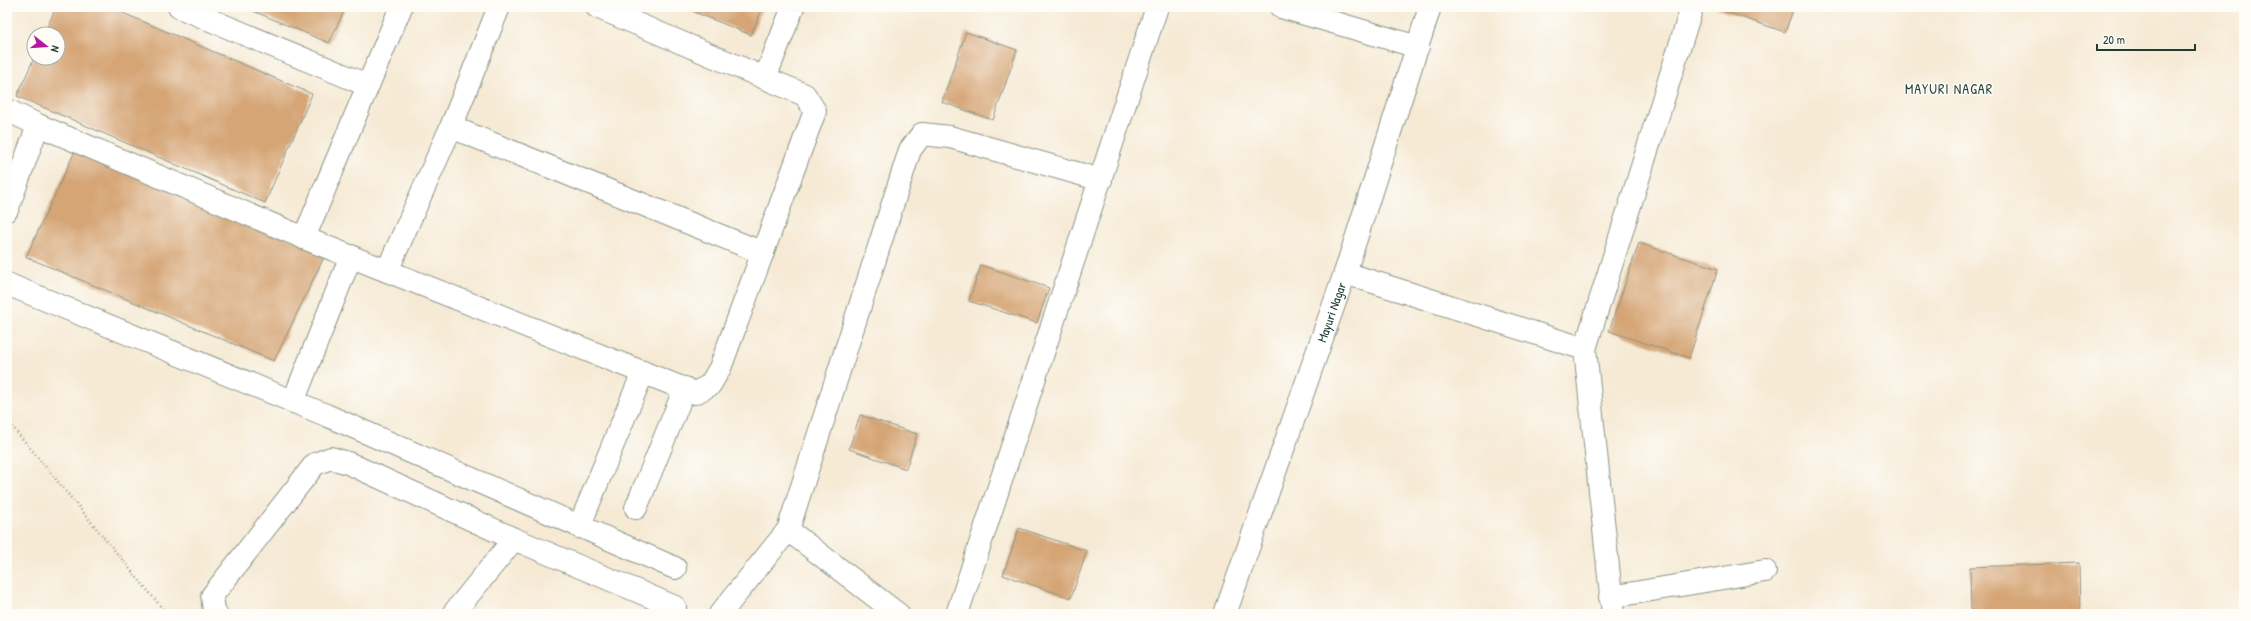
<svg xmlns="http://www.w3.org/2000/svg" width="2251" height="621" viewBox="0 0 2251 621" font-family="'Patrick Hand',sans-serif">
	<rect width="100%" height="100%" fill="#fdfcf7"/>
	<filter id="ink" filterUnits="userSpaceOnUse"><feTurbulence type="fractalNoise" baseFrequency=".025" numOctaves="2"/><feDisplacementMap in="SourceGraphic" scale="8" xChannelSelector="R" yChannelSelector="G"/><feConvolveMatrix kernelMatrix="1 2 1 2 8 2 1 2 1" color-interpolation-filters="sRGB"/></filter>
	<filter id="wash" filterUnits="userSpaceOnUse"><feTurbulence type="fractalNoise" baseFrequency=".012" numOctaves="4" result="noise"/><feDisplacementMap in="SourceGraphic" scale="16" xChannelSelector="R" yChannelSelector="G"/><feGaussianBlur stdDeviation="0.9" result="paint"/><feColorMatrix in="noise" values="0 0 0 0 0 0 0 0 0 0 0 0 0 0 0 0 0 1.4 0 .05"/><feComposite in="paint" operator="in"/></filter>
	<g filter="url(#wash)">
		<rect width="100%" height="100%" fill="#f6ead5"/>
		<g id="blocks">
			<!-- building -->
			<path fill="#d5a576" d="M 56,7 L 109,7 L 312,94 L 265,203 L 17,96 L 34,58 L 58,58 L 58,34 L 44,34 Z
				M 244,7 L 346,7 L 329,43 Z
				M 682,7 L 763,7 L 751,35 Z
				M 1717,7 L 1794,7 L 1785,32 L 1717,9 Z
				M 966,32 L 1017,50 L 993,120 L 942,102 Z
				M 75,151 L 326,253 L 274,361 L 26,257 Z
				M 1639,243 L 1718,269 L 1689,358 L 1609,331 Z
				M 981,265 L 1049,288 L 1037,323 L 969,301 Z
				M 860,415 L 917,434 L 906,469 L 849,449 Z
				M 1019,528 L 1087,551 L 1071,598 L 1003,575 Z
				M 2079,563 L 2080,614 L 1971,614 L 1970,567 Z"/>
		</g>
	</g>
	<g filter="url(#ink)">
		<use href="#blocks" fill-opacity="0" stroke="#8a9484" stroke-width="1"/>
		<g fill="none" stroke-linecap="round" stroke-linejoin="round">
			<!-- minor casing -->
			<g stroke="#8a9484" stroke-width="24">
				<g id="minor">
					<path d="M 179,7 L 367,85"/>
					<path d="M 1281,7 L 1418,47"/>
					<path d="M 765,78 L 793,7"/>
					<path d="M 7,110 L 38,125 L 304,238 L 695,393 L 710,385 L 720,368 L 815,111 L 805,95 L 597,7"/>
					<path d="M 451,127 L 763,253"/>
					<path d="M 7,210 L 38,125"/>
					<path d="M 304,238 L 401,7"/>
					<path d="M 387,271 L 451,127 L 499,7"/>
					<path d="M 1345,273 L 1585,349 L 1613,614"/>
					<path d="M 7,284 L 326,415 L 675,568"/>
					<path d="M 1585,349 L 1692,7"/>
					<path d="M 293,402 L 351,256"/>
					<path d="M 636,508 L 685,388"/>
					<path d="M 579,527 L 643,372"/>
					<path d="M 1610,597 L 1765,571"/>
					<path d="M 216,614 L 214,610 L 212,596 L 315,464 L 331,458 L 348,463 L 514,539 L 675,607"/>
					<path d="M 453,614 L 514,539"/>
					<path d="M 720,614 L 788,530"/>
					<path d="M 898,614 L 788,530 L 910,150 L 922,134 L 950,137 L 1101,180"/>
					<path d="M 957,614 L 1157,7"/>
					<path id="s1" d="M 1225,614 L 1345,273 L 1430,7"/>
				</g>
			</g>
			<!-- path -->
			<path stroke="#8a9484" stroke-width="2.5" stroke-dasharray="1 3" stroke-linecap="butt" d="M 7,420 L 167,614"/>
			<!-- minor -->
			<use href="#minor" stroke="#fff" stroke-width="22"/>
		</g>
	</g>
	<g text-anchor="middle" stroke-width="3" stroke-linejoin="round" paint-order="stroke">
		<!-- street labels -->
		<g font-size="13" fill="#1f3d34" stroke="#fdfcf7">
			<text dy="5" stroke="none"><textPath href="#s1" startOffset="320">Mayuri Nagar</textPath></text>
		</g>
		<!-- neighbourhood labels -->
		<g font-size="14" letter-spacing="1" fill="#1f3d34" stroke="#fdfcf7">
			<text x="1949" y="94">MAYURI NAGAR</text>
		</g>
	</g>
	<!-- margin -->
	<rect width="2251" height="621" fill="none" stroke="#fdfcf7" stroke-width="24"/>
	<!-- north arrow -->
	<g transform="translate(46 46) rotate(107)"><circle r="19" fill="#fdfcf7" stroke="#a4b0a9"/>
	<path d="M0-3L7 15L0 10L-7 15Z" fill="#b5179e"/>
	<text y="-6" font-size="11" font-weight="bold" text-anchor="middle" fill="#1f3d34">N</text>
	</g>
	<!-- scale -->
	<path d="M2097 44v6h98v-6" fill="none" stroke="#1f3d34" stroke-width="2"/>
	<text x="2103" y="44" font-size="12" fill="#1f3d34" stroke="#fdfcf7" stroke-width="3" paint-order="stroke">20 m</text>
</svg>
